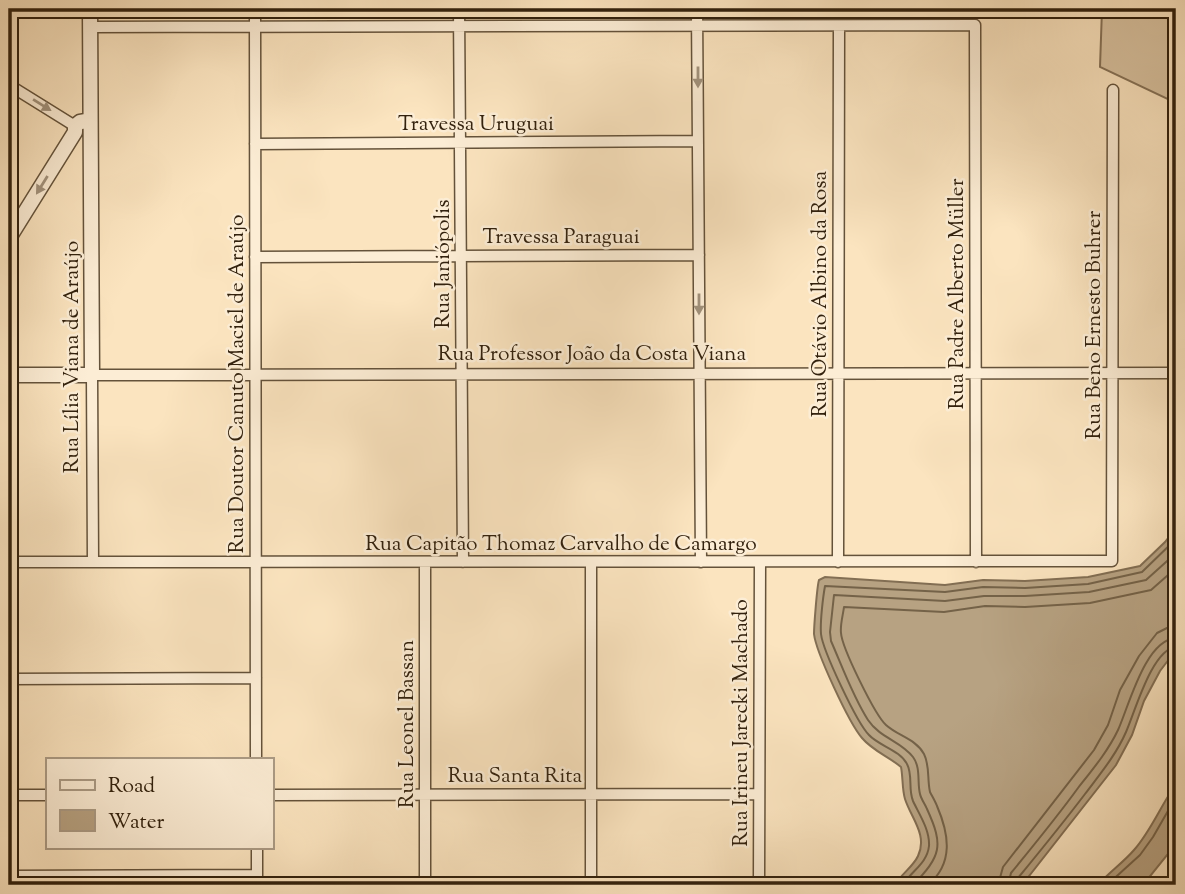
<svg xmlns="http://www.w3.org/2000/svg" width="1185" height="894" viewBox="0 0 1185 894" font-family="'Sorts Mill Goudy',serif">
	<rect width="100%" height="100%" fill="#fbe4bf"/>
	<filter id="stains"><feTurbulence type="fractalNoise" baseFrequency=".00286" numOctaves="4"/><feColorMatrix values="0 0 0 0 .2 0 0 0 0 .09 0 0 0 0 .02 0 0 0 .5 -.17"/></filter>
	<radialGradient id="worn" r=".72"><stop offset=".6" stop-color="#630" stop-opacity="0"/><stop offset="1" stop-color="#630" stop-opacity=".3"/></radialGradient>
	<!-- green -->
	<path fill="#d9c3a1" stroke="#867257" stroke-width="2" d="M 1102,9 L 1176,9 L 1176,103 L 1100,67 Z"/>
	<!-- water -->
	<path fill="#b7a282" stroke="#826e53" stroke-width="2" d="M 1176,528 L 1176,650 L 1160,671 L 1144,701 L 1132,735 L 1116,765 L 1022,885 L 895,885 C 901,874 913,867 918,856 C 928,835 911,818 905,799 C 902,789 903,777 901,767 C 888,756 873,751 862,738 C 849,723 816,652 814,634 C 814,627 817,586 819,580 L 825,577 L 945,585 L 983,580 L 1025,581 L 1088,577 L 1140,566 L 1165,542 Z
		M 1176,784 L 1176,844 L 1143,885 L 1098,885 C 1109,872 1123,863 1134,850 C 1151,831 1161,805 1176,784 Z"/>
	<g fill="none" stroke-linecap="round" stroke-linejoin="round">
		<!-- shore -->
		<path stroke="#746248" stroke-width="2" d="M 903,885 C 911,871 927,864 929,846 C 930,830 919,814 913,801 C 908,789 913,775 907,764 C 900,750 879,746 869,735 C 857,723 823,651 821,634 C 820,622 823,597 825,586 L 945,592 L 983,587 L 1025,588 L 1088,584 L 1142,572 L 1176,539
			M 913,885 C 941,856 944,846 927,809 C 925,804 921,799 920,794 C 917,782 921,768 913,757 C 901,741 880,738 868,720 C 853,697 842,666 831,641 L 830,632 L 834,595 L 945,601 L 984,596 L 1025,596 L 1089,592 L 1146,580 L 1176,553
			M 928,885 C 954,863 949,834 937,806 C 935,801 932,796 930,792 C 927,779 930,766 924,754 C 916,739 898,736 886,725 C 875,715 842,648 841,633 C 840,625 843,615 844,607 L 944,612 L 985,606 L 1025,607 L 1090,603 L 1151,590 L 1176,568
			M 998,885 L 1003,867 L 1094,750 L 1108,725 L 1120,690 L 1139,656 L 1157,633 L 1167,628 L 1176,628
			M 1008,885 L 1011,873 C 1034,845 1057,817 1078,788 C 1093,769 1108,751 1118,730 C 1129,706 1145,640 1176,638
			M 1017,885 L 1018,878 C 1041,850 1063,823 1085,794 C 1100,774 1116,755 1126,732 C 1135,712 1152,649 1176,647
			M 1107,885 L 1140,855 L 1153,837 L 1176,797"/>
		<!-- minor casing -->
		<g stroke="#64523a" stroke-width="13">
			<path id="minor" d="M 255,9 L 256,759
				M 459,9 L 463,562
				M 697,9 L 701,562
				M 90,27 L 975,25 L 976,562
				M 9,85 L 75,126
				M 255,144 L 698,141
				M 255,257 L 699,255
				M 9,562 L 1112,561 L 1113,90
				M 93,562 L 92,375 L 1176,373
				M 425,562 L 425,885
				M 591,562 L 591,885
				M 838,562 L 839,26
				M 9,679 L 256,678
				M 9,795 L 47,795
				M 271,795 L 759,794
				M 257,847 L 257,885
				M 9,876 L 257,875
				M 759,885 L 760,562"/>
		</g>
		<!-- tertiary casing -->
		<g stroke="#64523a" stroke-width="17">
			<path id="tertiary" d="M 9,238 L 75,132 L 75,126 L 80,122 L 86,121
				M 9,375 L 92,375 L 90,9"/>
		</g>
		<!-- minor -->
		<use href="#minor" stroke="#fcedd5" stroke-width="10"/>
		<!-- tertiary -->
		<use href="#tertiary" stroke="#fcedd5" stroke-width="14"/>
	</g>
	<!-- one-way arrows -->
	<defs><path id="oneway-solid" d="M-6-.8H1V-3.2L6.5 0L1 3.2V.8H-6Z" transform="scale(1.75)"/></defs>
	<g fill="#a1917b">
		<use href="#oneway-solid" transform="translate(698 77) rotate(90)"/>
		<use href="#oneway-solid" transform="translate(42 105) rotate(32)"/>
		<use href="#oneway-solid" transform="translate(42 185) rotate(122)"/>
		<use href="#oneway-solid" transform="translate(699 304) rotate(90)"/>
	</g>
	<g text-anchor="middle" stroke-width="5" stroke-linejoin="round" paint-order="stroke">
		<!-- street labels -->
		<g font-size="21" fill="#32210d" stroke="#fcedd5">
			<text x="476" y="130">Travessa Uruguai</text>
			<text x="561" y="243">Travessa Paraguai</text>
			<text transform="translate(442 264) rotate(-90)" y="7">Rua Janiópolis</text>
			<text transform="translate(819 294) rotate(-90)" y="7">Rua Otávio Albino da Rosa</text>
			<text transform="translate(956 294) rotate(-90)" y="7">Rua Padre Alberto Müller</text>
			<text transform="translate(1093 325) rotate(-90)" y="7">Rua Beno Ernesto Buhrer</text>
			<text x="592" y="360">Rua Professor João da Costa Viana</text>
			<text transform="translate(71 357) rotate(-90)" y="7">Rua Lília Viana de Araújo</text>
			<text transform="translate(236 384) rotate(-90)" y="7">Rua Doutor Canuto Maciel de Araújo</text>
			<text x="561" y="550">Rua Capitão Thomaz Carvalho de Camargo</text>
			<text transform="translate(740 723) rotate(-90)" y="7">Rua Irineu Jarecki Machado</text>
			<text transform="translate(406 724) rotate(-90)" y="7">Rua Leonel Bassan</text>
			<text x="515" y="782">Rua Santa Rita</text>
		</g>
	</g>
	<!-- margin -->
	<rect width="1185" height="894" fill="none" stroke="#fbe4bf" stroke-width="35"/>
	<rect x="10" y="10" width="1164" height="873" fill="none" stroke="#32210d" stroke-width="3.5"/>
	<rect x="18" y="18" width="1150" height="859" fill="none" stroke="#32210d" stroke-width="2"/>
	<!-- legend -->
	<rect x="46" y="758" width="228" height="91" fill="#fcedd5" stroke="#ab9b85" stroke-width="2"/>
	<rect x="60" y="780" width="35" height="10" fill="#fcedd5" stroke="#ab9b85" stroke-width="2"/>
	<text x="108" y="792" font-size="21" fill="#32210d">Road</text>
	<rect x="60" y="810" width="35" height="21" fill="#b7a282" stroke="#ab9b85" stroke-width="2"/>
	<text x="108" y="828" font-size="21" fill="#32210d">Water</text>
	<rect width="100%" height="100%" filter="url(#stains)"/>
	<rect width="100%" height="100%" fill="url(#worn)"/>
</svg>
